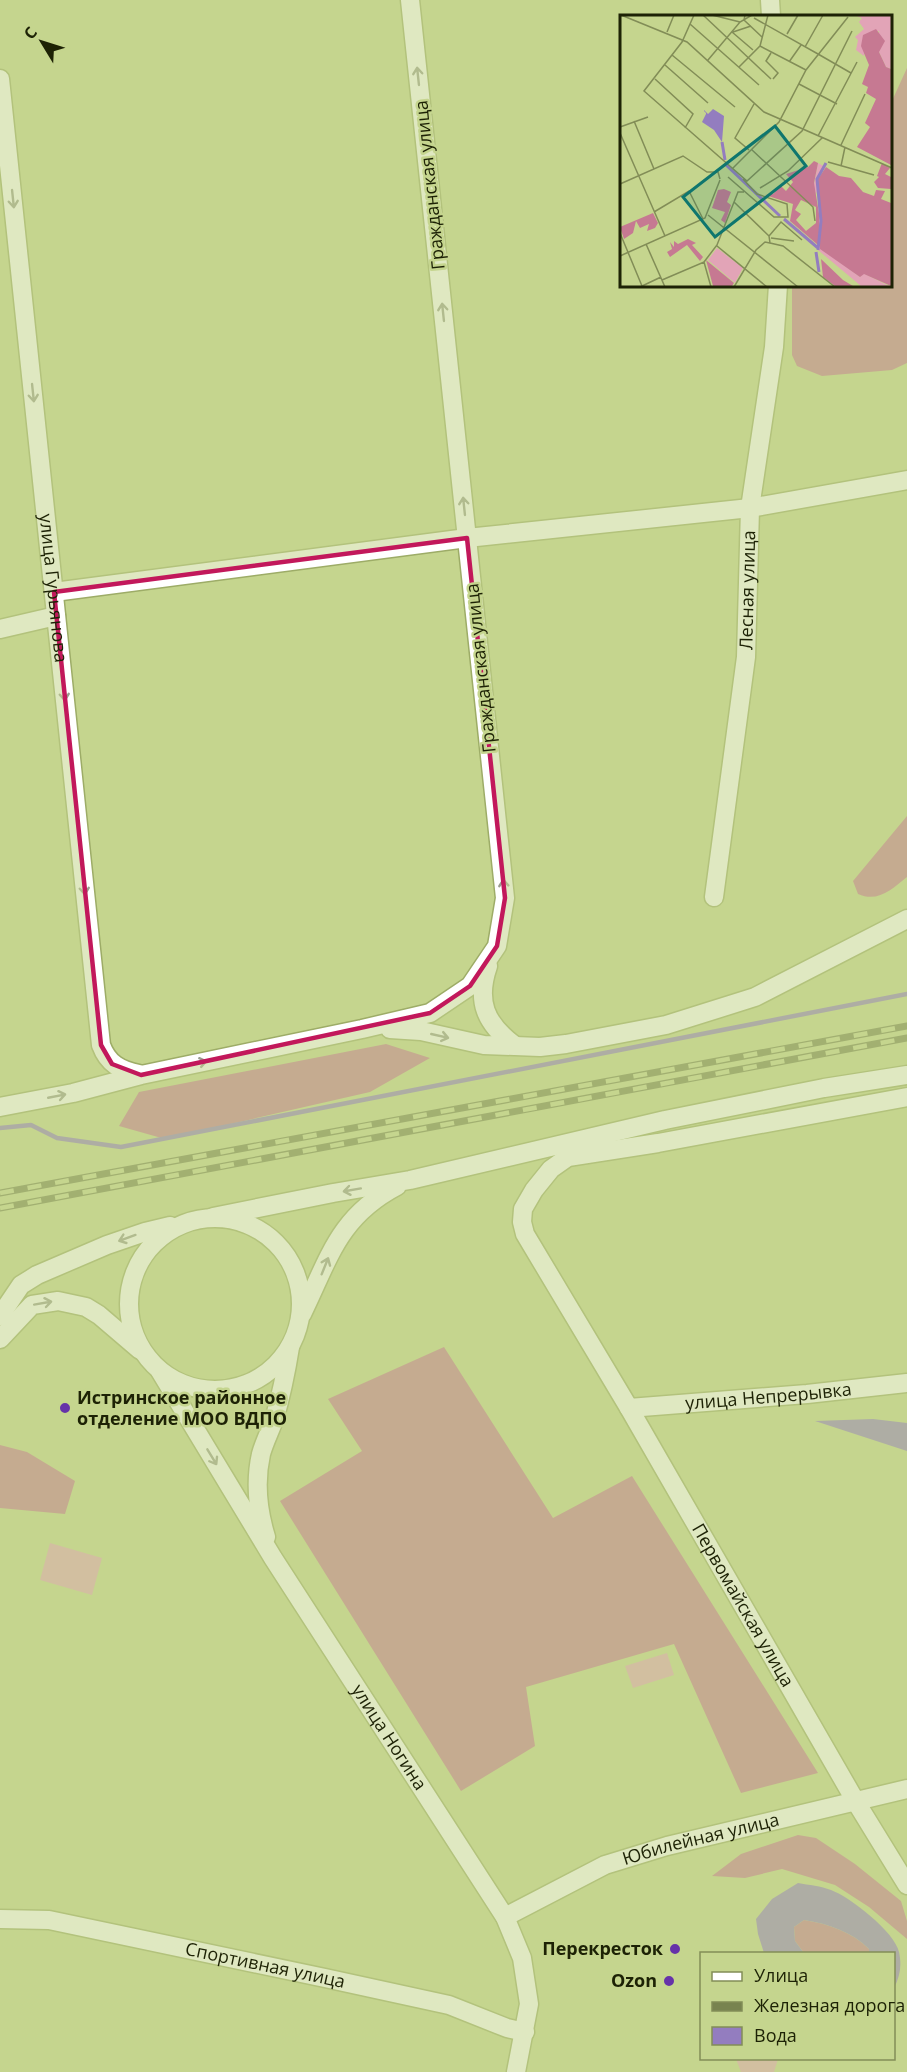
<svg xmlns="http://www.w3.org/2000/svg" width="907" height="2072" viewBox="0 0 907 2072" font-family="'Open Sans',sans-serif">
	<rect width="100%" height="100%" fill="#c5d58e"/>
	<!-- green -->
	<path fill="#e2a4b7" d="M 50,1543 L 102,1558 L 92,1595 L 40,1580 Z
		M 667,1653 L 674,1675 L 633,1688 L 625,1666 Z
		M 736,2059 L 778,2058 L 778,2059 L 774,2072 L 741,2072 Z"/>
	<!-- forest -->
	<path fill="#c67992" d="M 907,68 L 907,363 L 892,370 L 822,376 L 797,366 L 792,355 L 792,285 L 890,285 L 891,103 Z
		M 907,816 L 907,877 C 892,889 878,903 858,894 L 853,881 Z
		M 386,1044 L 430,1058 L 370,1092 L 165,1139 L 119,1126 L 139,1092 Z
		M 444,1347 L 553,1518 L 632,1476 L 818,1773 L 741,1793 L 674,1644 L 526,1687 L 535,1746 L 461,1791 L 280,1501 L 362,1451 L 328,1399 Z
		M 0,1445 L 27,1452 L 75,1481 L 65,1514 L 0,1508 Z
		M 798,1835 L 816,1838 L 855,1864 L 901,1901 L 907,1921 L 907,1939 L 869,1907 L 835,1885 L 782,1869 L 745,1878 L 712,1876 L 741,1854 Z
		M 804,1920 C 829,1924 852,1932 869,1949 L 869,1953 L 804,1953 L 795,1941 L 794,1927 Z"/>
	<!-- water -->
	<path fill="#937dbf" d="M 873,1419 L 907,1423 L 907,1451 L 815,1421 Z
		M 798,1883 C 809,1885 821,1886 831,1890 C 850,1897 895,1932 899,1952 C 902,1966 900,1976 894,1988 L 894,1954 L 869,1953 L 869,1949 C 852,1932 829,1924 804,1920 L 794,1927 L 795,1941 L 804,1953 L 764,1953 L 758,1934 L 756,1919 L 772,1899 Z"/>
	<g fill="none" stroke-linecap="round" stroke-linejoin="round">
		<!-- stream -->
		<path stroke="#937dbf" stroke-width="4.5" d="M 0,1128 L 31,1125 L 57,1138 L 121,1147 L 907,994"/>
		<!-- minor casing -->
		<g stroke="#9dac67" stroke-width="21">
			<g id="minor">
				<path d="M 770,0 L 771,16"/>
				<path id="s1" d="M 0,79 L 101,1045 C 108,1064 120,1070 139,1074"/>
				<path d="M 54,592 L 467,538 L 750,508 L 907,480"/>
				<path d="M 0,629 L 56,616"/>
				<path id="s2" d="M 714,897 L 746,657 L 750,508 L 774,347 L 778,285"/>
				<path d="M 488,966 C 476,1001 485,1023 514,1045"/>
				<path d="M 390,1029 L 421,1031 L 484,1045 L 540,1047 L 566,1044 L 666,1025 L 755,997 L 907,919"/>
				<path id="s3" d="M 907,1097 L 658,1143 L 568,1157 L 551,1169 L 534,1190 L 523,1209 L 522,1222 L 525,1234 L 629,1408 L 856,1802 L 907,1885"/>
				<path d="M 0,1107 L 73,1093 L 141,1075 L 362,1029 L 430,1013 L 470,986 L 497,946 L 505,898 L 410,0"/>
				<path d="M 213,1217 L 333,1193 L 410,1180 L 665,1120 L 824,1088 L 907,1075"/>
				<circle cx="215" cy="1304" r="86"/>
				<path d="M 302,1314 C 329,1259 338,1217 397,1186"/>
				<path d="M 0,1316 L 21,1285 L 37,1275 L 107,1245 L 145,1232 L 170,1226"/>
				<path d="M 0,1339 L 32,1305 L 58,1301 L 86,1307 L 99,1315 L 140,1350"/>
				<path id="s4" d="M 160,1371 L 273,1558 L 505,1917 L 522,1958 L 529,2004 L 516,2072"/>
				<path id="s5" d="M 629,1408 L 807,1394 L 907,1383"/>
				<path d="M 266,1537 C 258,1511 255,1481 261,1454 C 264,1443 270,1431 274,1420 C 281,1396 286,1372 290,1347"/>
				<path id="s6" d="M 505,1917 L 605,1865 L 667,1846 L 907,1789"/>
				<path id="s7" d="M 0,1919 L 49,1920 L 325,1978 L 449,2005 L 507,2028 L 525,2032"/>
			</g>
		</g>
		<!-- minor -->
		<use href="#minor" stroke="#fff" stroke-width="18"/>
		<!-- rail casing -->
		<g stroke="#78834f" stroke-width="7">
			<path id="rail" d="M 0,1193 L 907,1026
				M 0,1208 L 907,1038"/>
		</g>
		<!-- rail -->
		<use href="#rail" stroke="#c5d58e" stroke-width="4.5" stroke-dasharray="14" stroke-linecap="butt"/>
	</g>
	<!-- one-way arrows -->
	<defs><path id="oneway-shaft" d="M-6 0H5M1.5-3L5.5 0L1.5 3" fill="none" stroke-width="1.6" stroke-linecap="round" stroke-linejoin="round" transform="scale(1.5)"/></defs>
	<g stroke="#999c8e">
		<use href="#oneway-shaft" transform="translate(418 76) rotate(-96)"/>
		<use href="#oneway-shaft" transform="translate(13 199) rotate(84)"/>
		<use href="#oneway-shaft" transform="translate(443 312) rotate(-96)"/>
		<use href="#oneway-shaft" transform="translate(33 393) rotate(84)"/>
		<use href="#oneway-shaft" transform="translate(464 506) rotate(-96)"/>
		<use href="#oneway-shaft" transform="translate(64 692) rotate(84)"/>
		<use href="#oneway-shaft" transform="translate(84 886) rotate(84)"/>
		<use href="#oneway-shaft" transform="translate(504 888) rotate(-95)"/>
		<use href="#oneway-shaft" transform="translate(440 1036) rotate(13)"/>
		<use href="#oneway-shaft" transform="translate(198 1063) rotate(-12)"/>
		<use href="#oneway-shaft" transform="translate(57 1096) rotate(-11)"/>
		<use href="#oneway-shaft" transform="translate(352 1190) rotate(170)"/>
		<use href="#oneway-shaft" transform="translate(127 1238) rotate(160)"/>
		<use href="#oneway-shaft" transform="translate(325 1266) rotate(-68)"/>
		<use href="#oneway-shaft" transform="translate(43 1303) rotate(-10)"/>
		<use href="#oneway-shaft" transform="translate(212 1457) rotate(59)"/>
	</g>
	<!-- marked area -->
	<path d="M0 0H907V2072H0ZM 467,538 L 505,898 L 497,946 L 470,986 L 430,1013 L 141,1075 L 112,1064 L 101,1045 L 54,592 Z" fill="#c5d58e" fill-opacity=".55" fill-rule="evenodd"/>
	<path fill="none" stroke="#c2185b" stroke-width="4.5" stroke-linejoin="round" d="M 467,538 L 505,898 L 497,946 L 470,986 L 430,1013 L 141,1075 L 112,1064 L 101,1045 L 54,592 Z"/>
	<!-- markers -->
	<g fill="#6632a9" stroke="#c5d58e" stroke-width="2">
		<circle cx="65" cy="1408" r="6"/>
		<circle cx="675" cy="1949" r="6"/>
		<circle cx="669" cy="1981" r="6"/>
	</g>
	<g text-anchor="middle" stroke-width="5" stroke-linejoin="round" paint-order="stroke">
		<!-- street labels -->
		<g font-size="18" fill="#1d2205" stroke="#c5d58e">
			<text transform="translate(430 185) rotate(-96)" y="6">Гражданская улица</text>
			<text dy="6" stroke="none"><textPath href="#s1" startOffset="512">улица Гурьянова</textPath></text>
			<text dy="6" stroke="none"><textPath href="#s2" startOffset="309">Лесная улица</textPath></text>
			<text transform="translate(481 668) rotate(-96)" y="6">Гражданская улица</text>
			<text dy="6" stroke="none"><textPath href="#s5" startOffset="140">улица Непрерывка</textPath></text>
			<text dy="6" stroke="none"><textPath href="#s3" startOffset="870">Первомайская улица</textPath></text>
			<text dy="6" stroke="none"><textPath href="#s4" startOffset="432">улица Ногина</textPath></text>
			<text dy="6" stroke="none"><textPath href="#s6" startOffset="212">Юбилейная улица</textPath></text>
			<text dy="6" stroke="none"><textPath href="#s7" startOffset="270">Спортивная улица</textPath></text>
		</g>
		<!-- poi labels -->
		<g font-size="18" font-weight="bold" fill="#1d2205" stroke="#c5d58e" text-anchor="end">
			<text x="77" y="1404" text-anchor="start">Истринское районное<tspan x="77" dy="21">отделение МОО ВДПО</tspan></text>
			<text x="663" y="1955">Перекресток</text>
			<text x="657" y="1987">Ozon</text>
		</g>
	</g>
	<!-- overview -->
	<g transform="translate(620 15)">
		<rect width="272" height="272" fill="#c5d58e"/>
		<path d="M 234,0 L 271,0 L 271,54 L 266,52 L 259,37 L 259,16 L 244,23 L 244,41 L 236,35 L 238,25 L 235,22 L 244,14 L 239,7 L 242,3 ZM 198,148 L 205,152 L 198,164 L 202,194 L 200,232 L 240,262 L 243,258 L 269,271 L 241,271 L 198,235 L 199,185 L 196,176 L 194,186 L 190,171 L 194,169 ZM 97,233 L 123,253 L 115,268 L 88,245 Z" fill="#e2a4b7"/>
		<path d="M 256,14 L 265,26 L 259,37 L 266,52 L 271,54 L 271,150 L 237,132 L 250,112 L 245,108 L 256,84 L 246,78 L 248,72 L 242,69 L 249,50 L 241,31 L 243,20 ZM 194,146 L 198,148 L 194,168 L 200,205 L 198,230 L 170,206 L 173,189 L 145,180 L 153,179 L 161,171 L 166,176 L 173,167 L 166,159 L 188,152 ZM 181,185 L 196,192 L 196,208 L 186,216 L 176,205 L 181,199 L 175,195 ZM 262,148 L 270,153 L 265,159 L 271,162 L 271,174 L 258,173 L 254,167 L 259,162 L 257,161 ZM 206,152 L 219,161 L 231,163 L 243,177 L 254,181 L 256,175 L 265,176 L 261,184 L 271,188 L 271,271 L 244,259 L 240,262 L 200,234 L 198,164 ZM 104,174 L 111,177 L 107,187 L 111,190 L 105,208 L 101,205 L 105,197 L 92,193 L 98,175 ZM 33,198 L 38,208 L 35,213 L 27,216 L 29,209 L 20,213 L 16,206 L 13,218 L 4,224 L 0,212 ZM 68,224 L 76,228 L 72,230 L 83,242 L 80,246 L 67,230 L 50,242 L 47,237 L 52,234 L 50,227 L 54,232 L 54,226 L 58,229 ZM 201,244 L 223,265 L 233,271 L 215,271 L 203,262 ZM 86,245 L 114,268 L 112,271 L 93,271 Z" fill="#c67992" fill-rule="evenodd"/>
		<path d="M 93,94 L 104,101 L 102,127 L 94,115 L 82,107 L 86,99 L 86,98 L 84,96 L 84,95 L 88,99 Z" fill="#937dbf"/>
		<path fill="none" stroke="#937dbf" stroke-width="3" d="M 102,127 L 105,145M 105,149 L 160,201M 164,204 L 198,233M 198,235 L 201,206 L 197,164 L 206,148M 196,237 L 199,257"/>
		<path fill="none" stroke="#828d57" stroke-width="1.5" d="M 1,0 L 67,27 L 144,97 L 272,153M 74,0 L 62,27 L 24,76 L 127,166 L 182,116 L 232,16M 83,0 L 151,64M 92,0 L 120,7M 125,0 L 124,5 L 142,22M 134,3 L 198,39M 70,9 L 139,70M 47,17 L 54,0M 112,17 L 133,35M 113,17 L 131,11M 167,19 L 178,0M 140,31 L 148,0M 185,32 L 203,0M 151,38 L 146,46 L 158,58 L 153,64M 198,39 L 231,58M 52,40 L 115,92M 88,45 L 120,7 L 132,0M 169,47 L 181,30M 45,50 L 88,88M 119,52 L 140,31 L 186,55M 35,64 L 73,99 L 65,113M 179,69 L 217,89M 14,106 L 34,154M 0,112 L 28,102M 0,118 L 45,221M 198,121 L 237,47M 221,130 L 245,79M 131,134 L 193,192 L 195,206M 129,135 L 115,123 L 134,89M 208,147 L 254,160M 221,151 L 225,132M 112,154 L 159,107 L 186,55 L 228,2M 108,162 L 154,202 L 168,202 L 167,189 L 137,179 L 123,164M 0,169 L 63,141 L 87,157 L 98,157 L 100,164M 140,173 L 168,156 L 202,123M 114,187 L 149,221M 34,197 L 69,176 L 83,204M 88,200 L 178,272M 0,218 L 22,271M 151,223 L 174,226M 150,228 L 163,231 L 215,272M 26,229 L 45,272M 97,231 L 147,272M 0,241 L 85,203 L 100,165M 84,247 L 97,230 L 118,177 L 124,177M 42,265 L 84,247 L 91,272M 20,272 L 41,262M 114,272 L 136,235 L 145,227 L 150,228 L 149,221 L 161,207 L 182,225"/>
		<path fill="#0f766e" fill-opacity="0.15" stroke="#0f766e" stroke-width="3" d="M 155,111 L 186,151 L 95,222 L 63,182 Z"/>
		<rect width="272" height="272" fill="none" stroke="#1d2205" stroke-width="3"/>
	</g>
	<!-- legend -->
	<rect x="700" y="1952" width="195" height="108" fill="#c5d58e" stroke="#828d57" stroke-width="1.5"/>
	<rect x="712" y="1972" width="30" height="9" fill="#ffffff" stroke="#828d57" stroke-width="1.5"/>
	<text x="754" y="1982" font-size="18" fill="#1d2205">Улица</text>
	<rect x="712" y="2002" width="30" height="9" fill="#78834f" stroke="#828d57" stroke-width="1.5"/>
	<text x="754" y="2012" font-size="18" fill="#1d2205">Железная дорога</text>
	<rect x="712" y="2027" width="30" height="18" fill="#937dbf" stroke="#828d57" stroke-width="1.5"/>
	<text x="754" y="2042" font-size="18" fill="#1d2205">Вода</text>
	<!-- north arrow -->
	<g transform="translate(42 42) rotate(308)" stroke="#c5d58e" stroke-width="4.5" paint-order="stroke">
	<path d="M0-4.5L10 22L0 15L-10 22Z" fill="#1d2205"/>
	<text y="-9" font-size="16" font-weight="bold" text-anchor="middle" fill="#1d2205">С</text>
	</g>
</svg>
